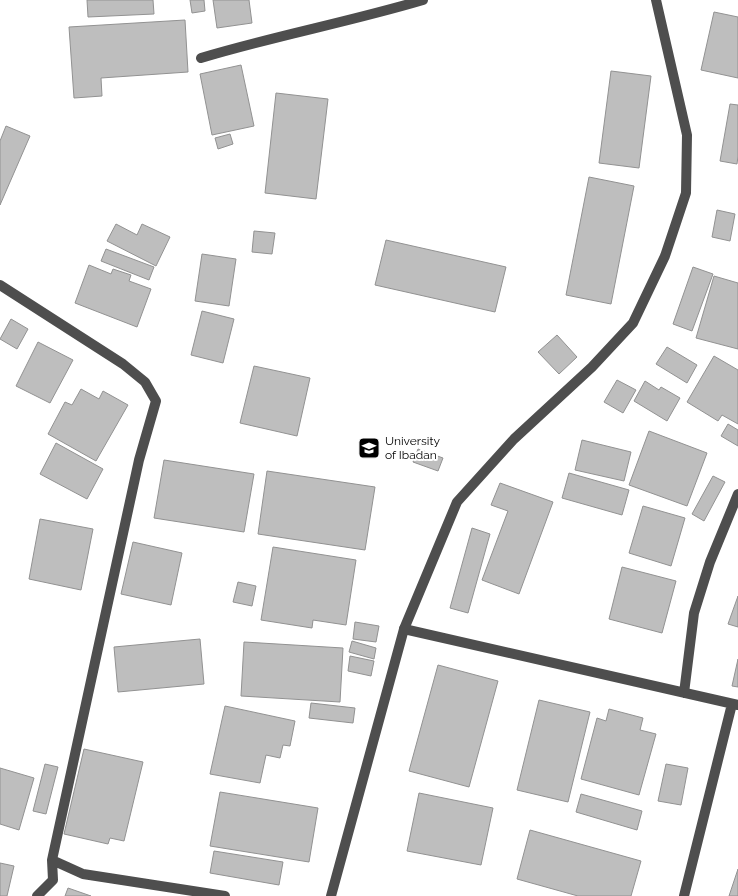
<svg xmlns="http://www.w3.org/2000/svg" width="738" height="896" viewBox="0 0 738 896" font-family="Raleway,sans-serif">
	<rect width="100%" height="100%" fill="#fff"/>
	<!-- building -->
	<path fill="#bebebe" stroke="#929292" d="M 87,0 L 153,0 L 154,14 L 88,17 Z
		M 190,0 L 204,0 L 205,11 L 192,13 Z
		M 213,0 L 249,0 L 252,23 L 217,28 Z
		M 714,12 L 738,17 L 738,78 L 701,70 Z
		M 185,20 L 188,72 L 101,78 L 102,96 L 74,98 L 69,27 Z
		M 241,65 L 254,126 L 212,135 L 200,74 Z
		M 611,71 L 651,76 L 639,168 L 599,163 Z
		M 276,93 L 328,99 L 316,199 L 265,193 Z
		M 730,104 L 738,105 L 738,156 L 737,164 L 720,161 Z
		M 6,126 L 30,136 L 0,205 L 0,141 Z
		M 230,134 L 233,144 L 218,149 L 215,138 Z
		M 589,177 L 634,186 L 611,304 L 566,295 Z
		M 717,210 L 735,214 L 730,241 L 712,237 Z
		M 116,224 L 137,235 L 142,224 L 170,237 L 156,266 L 107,241 Z
		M 254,231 L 275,233 L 272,254 L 252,252 Z
		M 386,240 L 506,267 L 495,312 L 375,285 Z
		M 106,249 L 154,267 L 149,280 L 101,261 Z
		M 202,254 L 236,259 L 229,306 L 195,301 Z
		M 89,265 L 111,274 L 113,269 L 131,275 L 129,281 L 151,289 L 137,327 L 75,303 Z
		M 693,267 L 713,274 L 692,331 L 673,324 Z
		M 714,276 L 738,283 L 738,349 L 696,338 Z
		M 202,311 L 234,319 L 223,363 L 191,355 Z
		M 11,319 L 28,329 L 17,349 L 0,339 Z
		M 557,335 L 577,357 L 559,374 L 538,352 Z
		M 38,342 L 73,360 L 50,403 L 16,386 Z
		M 667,347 L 697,365 L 687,383 L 656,364 Z
		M 714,356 L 738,370 L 738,424 L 722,415 L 718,421 L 687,402 Z
		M 254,366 L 310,378 L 297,436 L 240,423 Z
		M 617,380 L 636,390 L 623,413 L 604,402 Z
		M 645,381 L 659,390 L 661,387 L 680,398 L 667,421 L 634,401 Z
		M 81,389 L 99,399 L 103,391 L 128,405 L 96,461 L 48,434 L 65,402 L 72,405 Z
		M 728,424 L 738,430 L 738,446 L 721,436 Z
		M 649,431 L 707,453 L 687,506 L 629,485 Z
		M 582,440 L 631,452 L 624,481 L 575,470 Z
		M 56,443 L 103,469 L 87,499 L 40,474 Z
		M 418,449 L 443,458 L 438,471 L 413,462 Z
		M 164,460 L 254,474 L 244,532 L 154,518 Z
		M 267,471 L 375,487 L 365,550 L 258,534 Z
		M 569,473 L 629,490 L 622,515 L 562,498 Z
		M 713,476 L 725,482 L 704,521 L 692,514 Z
		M 500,483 L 553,502 L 519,594 L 482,580 L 508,511 L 491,505 Z
		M 643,506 L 685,518 L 671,566 L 629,553 Z
		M 40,519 L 93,529 L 81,590 L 29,579 Z
		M 472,528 L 490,534 L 468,613 L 450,608 Z
		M 133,542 L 182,553 L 171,605 L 121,594 Z
		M 273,547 L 356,560 L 346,625 L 313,620 L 312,628 L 261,620 Z
		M 622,567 L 676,581 L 662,633 L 609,619 Z
		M 238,582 L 256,586 L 252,606 L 233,602 Z
		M 738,596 L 738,627 L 728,624 Z
		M 355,622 L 379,626 L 376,642 L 353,639 Z
		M 200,639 L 204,684 L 118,692 L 114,647 Z
		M 352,641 L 376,648 L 374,659 L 349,652 Z
		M 244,642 L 343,648 L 340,702 L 241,696 Z
		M 350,656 L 374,661 L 371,676 L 348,671 Z
		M 738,659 L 738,687 L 732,686 Z
		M 438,665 L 498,681 L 469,787 L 409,771 Z
		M 539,700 L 590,712 L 568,802 L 517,790 Z
		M 311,703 L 355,708 L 353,723 L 309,718 Z
		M 225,706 L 295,721 L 290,746 L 283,745 L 280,758 L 266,755 L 260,783 L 210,774 Z
		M 609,709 L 643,718 L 640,730 L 656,734 L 639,795 L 581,779 L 597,718 L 606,721 Z
		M 84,749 L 143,762 L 124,841 L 110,838 L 108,844 L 64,834 Z
		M 45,764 L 58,767 L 46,814 L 33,811 Z
		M 666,764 L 688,768 L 681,805 L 658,801 Z
		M 0,768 L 34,778 L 19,830 L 0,824 Z
		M 220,792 L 318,808 L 309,862 L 210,846 Z
		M 419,793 L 493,808 L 481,865 L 407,851 Z
		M 581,794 L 642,811 L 637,830 L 576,812 Z
		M 530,830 L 641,861 L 631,896 L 578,896 L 517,879 Z
		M 214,851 L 283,862 L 279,885 L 210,873 Z
		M 0,863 L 14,866 L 7,896 L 0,896 Z
		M 738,869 L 738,896 L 729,896 Z
		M 68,888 L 91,896 L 65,896 Z"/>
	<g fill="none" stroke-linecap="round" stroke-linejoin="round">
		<!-- minor -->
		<path stroke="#4e4e4e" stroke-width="10" d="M 201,58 C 274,36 349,22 423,0
			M 0,285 L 123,364 L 145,382 L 156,401 L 139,460 L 52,860
			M 404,629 L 738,705
			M 684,693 L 694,613 L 710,562 L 738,494
			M 37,896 L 53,880 L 52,860 L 83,874 L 225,896
			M 684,896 L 732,704"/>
		<!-- tertiary -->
		<path stroke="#4e4e4e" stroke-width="10" d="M 331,896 L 404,629 L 457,502 L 514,439 L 592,367 L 633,323 L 665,256 L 686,193 L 687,135 L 656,0"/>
	</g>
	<!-- icons -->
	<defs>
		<g id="university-square" transform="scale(1.125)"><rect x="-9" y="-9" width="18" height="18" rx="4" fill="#000" stroke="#fff"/><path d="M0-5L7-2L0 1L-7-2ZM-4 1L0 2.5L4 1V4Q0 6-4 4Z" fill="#fff"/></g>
	</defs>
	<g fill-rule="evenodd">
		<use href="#university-square" x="369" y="448"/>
	</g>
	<g text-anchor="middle" stroke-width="4" stroke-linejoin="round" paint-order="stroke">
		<!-- poi labels -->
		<g font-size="12" fill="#000" stroke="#fff" text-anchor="start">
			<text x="385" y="445">University<tspan x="385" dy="14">of Ibadan</tspan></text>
		</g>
	</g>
</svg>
